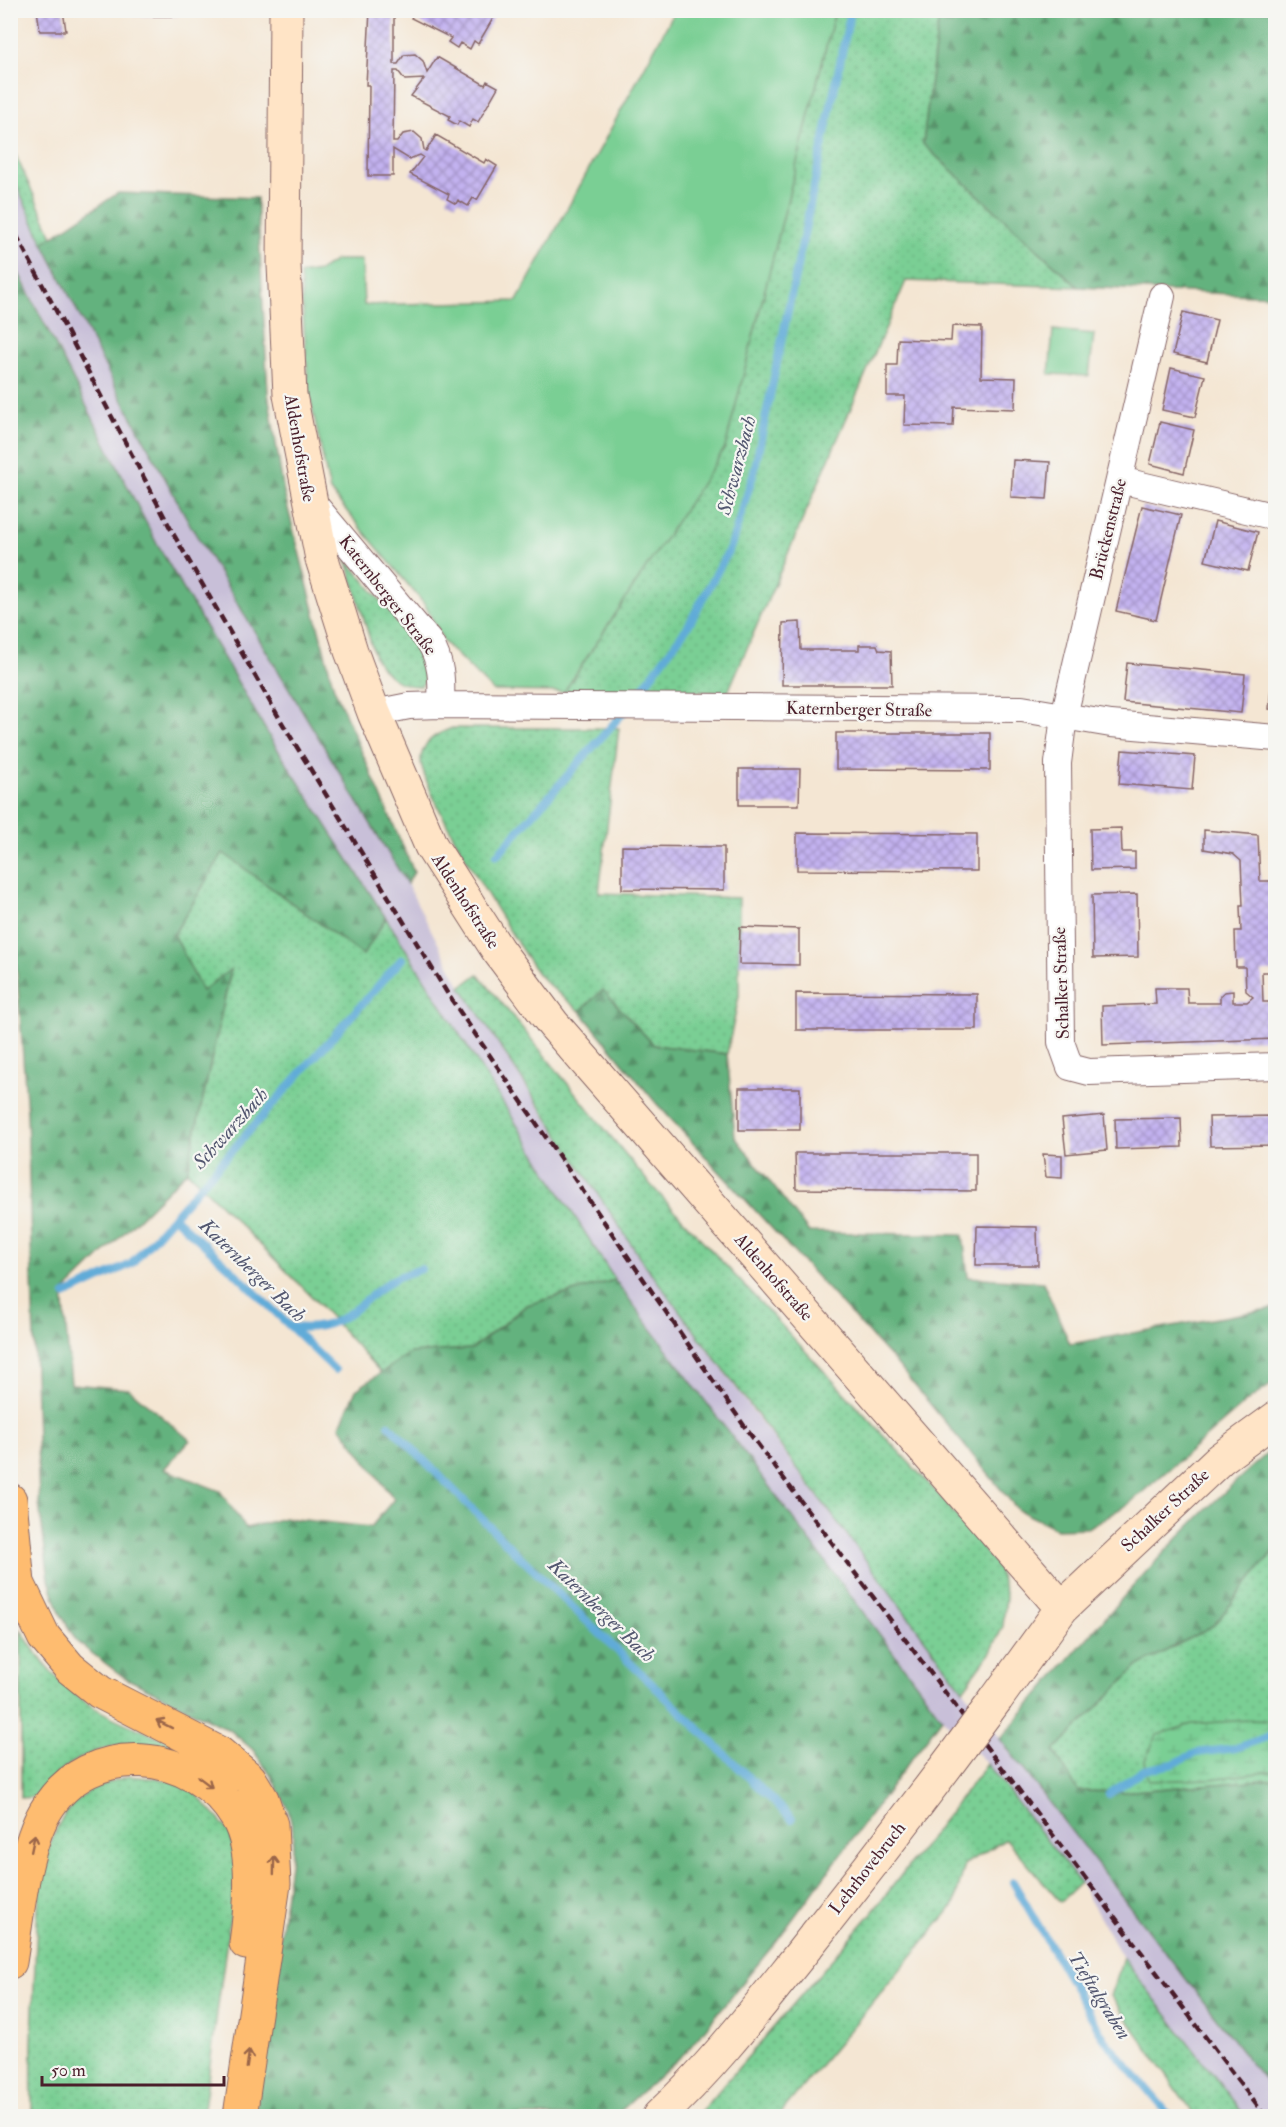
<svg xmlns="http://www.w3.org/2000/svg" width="1286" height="2127" viewBox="0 0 1286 2127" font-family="'IM FELL Double Pica',serif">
	<defs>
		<pattern id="grass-dots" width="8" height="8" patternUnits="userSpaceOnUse" patternTransform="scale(1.5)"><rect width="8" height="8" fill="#7acf94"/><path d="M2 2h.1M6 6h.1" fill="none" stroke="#6bb180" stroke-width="1.8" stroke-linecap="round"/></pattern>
		<pattern id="forest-firs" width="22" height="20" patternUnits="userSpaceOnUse" patternTransform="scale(1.5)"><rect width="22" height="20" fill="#63b27e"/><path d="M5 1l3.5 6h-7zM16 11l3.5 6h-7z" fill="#549067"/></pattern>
		<pattern id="wetland-marsh" width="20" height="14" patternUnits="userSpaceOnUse" patternTransform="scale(1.5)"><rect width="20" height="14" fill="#7acf94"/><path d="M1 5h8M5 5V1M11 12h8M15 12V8" fill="none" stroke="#6bb180"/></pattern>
		<pattern id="building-cross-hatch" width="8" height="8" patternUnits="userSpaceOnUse" patternTransform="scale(1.5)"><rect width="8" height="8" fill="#c3b2f0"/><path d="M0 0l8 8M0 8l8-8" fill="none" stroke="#a090c3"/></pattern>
	</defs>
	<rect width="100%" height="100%" fill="#f6f6f2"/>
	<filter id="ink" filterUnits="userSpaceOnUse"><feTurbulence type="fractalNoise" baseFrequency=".0167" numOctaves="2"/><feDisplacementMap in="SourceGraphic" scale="12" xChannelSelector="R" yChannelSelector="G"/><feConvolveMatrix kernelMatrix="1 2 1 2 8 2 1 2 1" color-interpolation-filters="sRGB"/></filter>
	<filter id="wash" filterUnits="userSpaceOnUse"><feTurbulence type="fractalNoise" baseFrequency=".008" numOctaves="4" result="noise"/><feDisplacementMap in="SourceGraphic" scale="24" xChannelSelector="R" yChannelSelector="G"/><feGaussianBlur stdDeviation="1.35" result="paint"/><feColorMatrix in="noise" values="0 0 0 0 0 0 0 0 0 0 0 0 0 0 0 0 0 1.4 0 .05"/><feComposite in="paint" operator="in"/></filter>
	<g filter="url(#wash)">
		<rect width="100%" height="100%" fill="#f4e6d3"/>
		<!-- railway -->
		<path fill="#c8bfd8" d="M 10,173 L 117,390 L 192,528 L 407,884 L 461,987 L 531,1095 L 643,1262 L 757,1417 L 998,1735 L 1275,2094 L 1275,2116 L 1245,2116 L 1123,1958 L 1080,1883 L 987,1764 L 942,1718 L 615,1280 L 271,739 L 157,544 L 11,256 Z"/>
		<!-- grass -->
		<path fill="url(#grass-dots)" stroke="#627760" stroke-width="1.5" d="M 835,11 L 934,11 L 939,15 L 923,144 L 1078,287 L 906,281 L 728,692 L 564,692 L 725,447 Z
			M 10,143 L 53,237 L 43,243 L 11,173 Z
			M 346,558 L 422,652 C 427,664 430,676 421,686 C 399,687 386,676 375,657 Z
			M 452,728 L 619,728 L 599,893 L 739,898 L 739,996 L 727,1054 L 654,1045 L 603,991 L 580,1011 C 566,999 547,986 536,971 C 514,940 418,787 421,758 C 424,739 437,734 452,728 Z
			M 223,852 L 363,955 L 386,918 L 615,1280 L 527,1305 L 472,1349 L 410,1353 L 381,1373 L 315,1300 L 187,1171 L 231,970 L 202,992 L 174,934 Z
			M 478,974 L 649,1183 L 943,1499 L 998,1568 L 1006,1596 L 1003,1626 L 991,1652 L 963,1690 L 643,1262 L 461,987 Z
			M 1275,1549 L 1275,1779 L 1122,1792 L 1077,1791 L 1054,1751 L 1138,1666 L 1214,1625 Z
			M 21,1630 C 62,1699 102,1716 175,1743 L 173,1749 C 117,1734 70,1754 34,1797 L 21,1798 Z
			M 987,1764 L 1080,1883 L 1060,1902 L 1006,1839 L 965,1864 L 954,1905 L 778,2116 L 697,2116 L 871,1914 Z
			M 130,1776 L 185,1782 L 230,1832 L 237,1866 L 203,2116 L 32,2116 C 31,2066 32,2016 35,1966 C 37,1918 37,1865 60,1822 C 75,1795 101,1783 130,1776 Z
			M 1123,1958 L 1245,2116 L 1195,2116 L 1111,1996 Z"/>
		<!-- forest -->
		<path fill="url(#forest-firs)" stroke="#566854" stroke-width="1.5" d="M 934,11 L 1275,11 L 1275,296 L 1078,287 L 923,144 L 939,15 Z
			M 118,193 L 257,198 L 268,393 L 284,493 L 334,688 L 414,872 L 407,884 L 192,528 L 117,390 L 43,243 Z
			M 10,256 L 157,544 L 271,739 L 386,918 L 363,955 L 223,853 L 174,934 L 202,991 L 231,969 L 187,1171 L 63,1293 L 71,1384 L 129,1389 L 190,1440 L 164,1469 L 220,1491 L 246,1528 L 285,1518 L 371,1527 L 394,1499 L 340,1426 L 356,1390 L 410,1353 L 472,1349 L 527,1305 L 615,1280 L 942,1718 L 775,1943 L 687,2051 L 615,2116 L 255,2116 L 294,1835 L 288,1809 L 271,1776 L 253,1750 L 231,1731 L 124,1677 L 77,1642 L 60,1613 L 49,1580 L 39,1504 L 27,1114 L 10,874 Z
			M 603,990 L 654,1045 L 727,1054 L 735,1137 L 809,1232 L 963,1235 L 968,1277 L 1043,1282 L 1070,1344 L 1275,1308 L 1275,1382 L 1250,1399 L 1130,1503 L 1088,1528 L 1057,1529 L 1018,1510 L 896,1363 L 656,1103 L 580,1011 Z
			M 1275,1447 L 1275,1549 L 1214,1625 L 1138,1666 L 1054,1751 L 1078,1791 L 1122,1792 L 1275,1779 L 1276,1855 L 1270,1902 L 1276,1909 L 1275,2094 L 1000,1739 C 1088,1638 1173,1532 1275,1447 Z"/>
		<!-- wetland -->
		<path fill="url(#wetland-marsh)" stroke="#627760" stroke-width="1.5" d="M 1249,1720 L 1275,1721 L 1275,1771 L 1210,1779 L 1148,1781 L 1145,1760 L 1157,1735 L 1192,1724 Z"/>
		<!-- park -->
		<path fill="#7acf94" stroke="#627760" stroke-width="1.5" d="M 675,11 L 835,11 L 725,448 L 564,692 L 493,691 L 444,642 L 425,605 L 330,491 L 309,393 L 300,274 L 319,271 L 336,260 L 362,260 L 364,305 L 517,301 Z
			M 1053,330 L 1094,334 L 1089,376 L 1049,374 Z"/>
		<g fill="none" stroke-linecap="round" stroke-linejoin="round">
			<!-- stream -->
			<path stroke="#60abd8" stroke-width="8" d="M 633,701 L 688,626 L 731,546 L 754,472 L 851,10
				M 497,855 L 623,713
				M 174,1217 L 233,1271 L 335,1370
				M 65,1295 L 131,1264 L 402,959
				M 293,1327 C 343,1333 356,1303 394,1279 C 402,1275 412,1272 421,1269
				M 389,1425 L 510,1547 L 792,1819
				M 1109,1794 L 1144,1770 L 1173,1764 L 1196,1753 L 1236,1748 L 1270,1736 L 1276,1737
				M 1013,1882 L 1105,2040 L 1170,2116"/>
		</g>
		<g id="blocks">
			<!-- building -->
			<path fill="url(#building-cross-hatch)" d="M 37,10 L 63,10 L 66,31 L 40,31 Z
				M 134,10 L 178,10 L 178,16 L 134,16 Z
				M 370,10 L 394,10 L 394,64 L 398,64 L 404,55 L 415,54 L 423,61 L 427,73 L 437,57 L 485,85 L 487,81 L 498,87 L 478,122 L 473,119 L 469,127 L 459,121 L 457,125 L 448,120 L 450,116 L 411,96 L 424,79 L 405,80 L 398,71 L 394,71 L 393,142 L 397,142 L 403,134 L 414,132 L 422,139 L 424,150 L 426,151 L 436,135 L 484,163 L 486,159 L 497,166 L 477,200 L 473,198 L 468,206 L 458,200 L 456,204 L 447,199 L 449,194 L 410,174 L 423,157 L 420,155 L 409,159 L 393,149 L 393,176 L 368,176 L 369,85 L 366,85 Z
				M 416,10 L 498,10 L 478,44 L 474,41 L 470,49 L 460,43 L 457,48 L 448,42 L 451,38 L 411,18 Z
				M 1183,312 L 1217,320 L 1207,362 L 1173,354 Z
				M 952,326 L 982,327 L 981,377 L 1016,378 L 1015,409 L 954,407 L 953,426 L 904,425 L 905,396 L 887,396 L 887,365 L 897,365 L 898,339 L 951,341 Z
				M 1171,368 L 1205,376 L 1195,417 L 1162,410 Z
				M 1160,422 L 1194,430 L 1184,473 L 1150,464 Z
				M 1013,460 L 1050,462 L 1047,499 L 1011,497 Z
				M 1142,506 L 1181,515 L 1156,620 L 1116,611 Z
				M 1215,521 L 1258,532 L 1248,571 L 1205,561 Z
				M 800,622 L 801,650 L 859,650 L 859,645 L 877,645 L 879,650 L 891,651 L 892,685 L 782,685 L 783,623 Z
				M 1127,663 L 1245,674 L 1241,713 L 1123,702 Z
				M 1272,676 L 1276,676 L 1276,710 L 1269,709 Z
				M 836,733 L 990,733 L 990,770 L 836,769 Z
				M 1122,750 L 1195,756 L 1192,790 L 1119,784 Z
				M 739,769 L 800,769 L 799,805 L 739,805 Z
				M 1121,828 L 1122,852 L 1135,852 L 1135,869 L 1091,870 L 1090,829 Z
				M 1204,830 L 1258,835 L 1260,881 L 1276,881 L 1276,972 L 1262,972 L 1263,1002 L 1276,1002 L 1276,1039 L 1103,1045 L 1102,1006 L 1156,1004 L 1155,988 L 1187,988 L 1188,1003 L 1220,1003 L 1220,996 L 1224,992 L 1233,991 L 1233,1002 L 1247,1002 L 1253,997 L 1246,991 L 1245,967 L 1236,967 L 1235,931 L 1241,931 L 1240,906 L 1243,906 L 1241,861 L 1233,854 L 1204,849 Z
				M 797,833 L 977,834 L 977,871 L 797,870 Z
				M 622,846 L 724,847 L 724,890 L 622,889 Z
				M 1137,894 L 1138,957 L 1093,958 L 1092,895 Z
				M 740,927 L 799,929 L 799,965 L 739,964 Z
				M 796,993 L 977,994 L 977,1030 L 796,1030 Z
				M 739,1088 L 800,1088 L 800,1130 L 739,1130 Z
				M 1104,1115 L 1107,1150 L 1066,1154 L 1062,1119 Z
				M 1276,1116 L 1275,1145 L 1210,1146 L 1209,1117 Z
				M 1181,1118 L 1182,1147 L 1116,1149 L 1115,1119 Z
				M 795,1153 L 976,1153 L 976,1191 L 796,1189 Z
				M 1043,1154 L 1062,1155 L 1062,1178 L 1046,1177 Z
				M 977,1226 L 1037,1227 L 1038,1265 L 976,1265 Z"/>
		</g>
	</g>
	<g filter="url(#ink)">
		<use href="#blocks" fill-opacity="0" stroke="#866566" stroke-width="1.5"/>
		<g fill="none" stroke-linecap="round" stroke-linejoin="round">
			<!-- street casing -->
			<g stroke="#866566" stroke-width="28">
				<path id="street" d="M 1162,296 L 1064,716 L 1058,763 L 1061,1042 L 1070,1067 L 1089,1072 L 1276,1066
					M 1120,480 L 1276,517
					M 310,499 L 429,641 C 442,662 442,681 441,705
					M 374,713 L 409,706 L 441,705 L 1022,709 L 1111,724 L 1276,738"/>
			</g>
			<!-- secondary casing -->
			<g stroke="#866566" stroke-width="35">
				<path id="secondary" d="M 286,10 L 284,265 L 290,395 L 322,559 L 351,651 L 374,713 L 431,846 L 497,949 L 553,1024 L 1062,1608
					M 997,1698 L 1062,1608 L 1220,1459 L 1276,1418
					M 659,2116 C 711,2068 755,2011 800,1955 C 855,1886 909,1816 962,1745"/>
			</g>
			<!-- highway casing -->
			<g stroke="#866566" stroke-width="35">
				<path id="highway" d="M 10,1500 L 18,1583 L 44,1637 L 70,1668 L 100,1692 L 219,1753 L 250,1779 L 262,1799 L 271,1825 L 274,1884 L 240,2116
					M 10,1962 C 17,1919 23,1850 45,1812 C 88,1737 196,1748 237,1818 C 256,1849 251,1908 246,1943"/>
			</g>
			<!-- street -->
			<use href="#street" stroke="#fff" stroke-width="26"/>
			<!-- secondary -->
			<use href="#secondary" stroke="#ffe4c6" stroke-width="33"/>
			<!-- highway -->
			<use href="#highway" stroke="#febc70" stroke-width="33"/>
			<!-- rail -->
			<path stroke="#4a1f2b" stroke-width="4.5" stroke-dasharray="9 4.5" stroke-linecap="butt" d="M 10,223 L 174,535 L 281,721 L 449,996 L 747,1430 L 1265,2116"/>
			<!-- secondary-bridge casing -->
			<g stroke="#866566" stroke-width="35" stroke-linecap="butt">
				<path id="secondary-bridge" d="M 962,1745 L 997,1698"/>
			</g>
			<!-- secondary-bridge -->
			<use href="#secondary-bridge" stroke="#ffe4c6" stroke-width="33"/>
		</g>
		<!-- one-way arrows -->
		<defs><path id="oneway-shaft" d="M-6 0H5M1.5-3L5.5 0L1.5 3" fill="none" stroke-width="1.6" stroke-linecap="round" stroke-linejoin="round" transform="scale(1.5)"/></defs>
		<g stroke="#9b664a">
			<use href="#oneway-shaft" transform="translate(164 1724) rotate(-153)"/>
			<use href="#oneway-shaft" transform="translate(205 1782) rotate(37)"/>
			<use href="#oneway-shaft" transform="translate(33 1843) rotate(-78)"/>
			<use href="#oneway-shaft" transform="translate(274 1865) rotate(-89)"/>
			<use href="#oneway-shaft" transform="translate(248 2059) rotate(-82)"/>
		</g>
	</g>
	<g text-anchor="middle" stroke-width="4.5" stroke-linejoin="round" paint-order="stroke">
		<!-- street labels -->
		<g font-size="18" fill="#4a1f2b" stroke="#f6f6f2">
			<text transform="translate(300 448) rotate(80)" y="6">Aldenhofstraße</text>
			<text transform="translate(1108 529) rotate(-76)" y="6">Brückenstraße</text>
			<text transform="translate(388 595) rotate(52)" y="6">Katernberger Straße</text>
			<text transform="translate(859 709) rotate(1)" y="6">Katernberger Straße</text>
			<text transform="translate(466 901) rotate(57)" y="6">Aldenhofstraße</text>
			<text transform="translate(1061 983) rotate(-92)" y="6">Schalker Straße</text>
			<text transform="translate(774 1277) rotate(49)" y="6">Aldenhofstraße</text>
			<text transform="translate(1165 1510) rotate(-43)" y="6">Schalker Straße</text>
			<text transform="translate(867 1868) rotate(-52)" y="6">Lehrhovebruch</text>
		</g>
		<!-- water labels -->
		<g font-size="20" font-style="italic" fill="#535770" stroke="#f6f6f2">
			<text transform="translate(736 465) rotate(-75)" y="7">Schwarzbach</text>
			<text transform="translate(230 1128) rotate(-48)" y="7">Schwarzbach</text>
			<text transform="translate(253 1270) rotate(44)" y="7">Katernberger Bach</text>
			<text transform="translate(602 1610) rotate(44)" y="7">Katernberger Bach</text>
			<text transform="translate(1100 1995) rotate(58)" y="7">Tieftalgraben</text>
		</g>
	</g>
	<!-- margin -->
	<rect width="1286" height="2127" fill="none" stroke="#f6f6f2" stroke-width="36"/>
	<!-- scale -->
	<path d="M42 2076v9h182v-9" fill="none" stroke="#4a1f2b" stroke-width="3"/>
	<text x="51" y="2076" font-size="18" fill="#4a1f2b" stroke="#f6f6f2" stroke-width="4.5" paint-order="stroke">50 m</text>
</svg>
